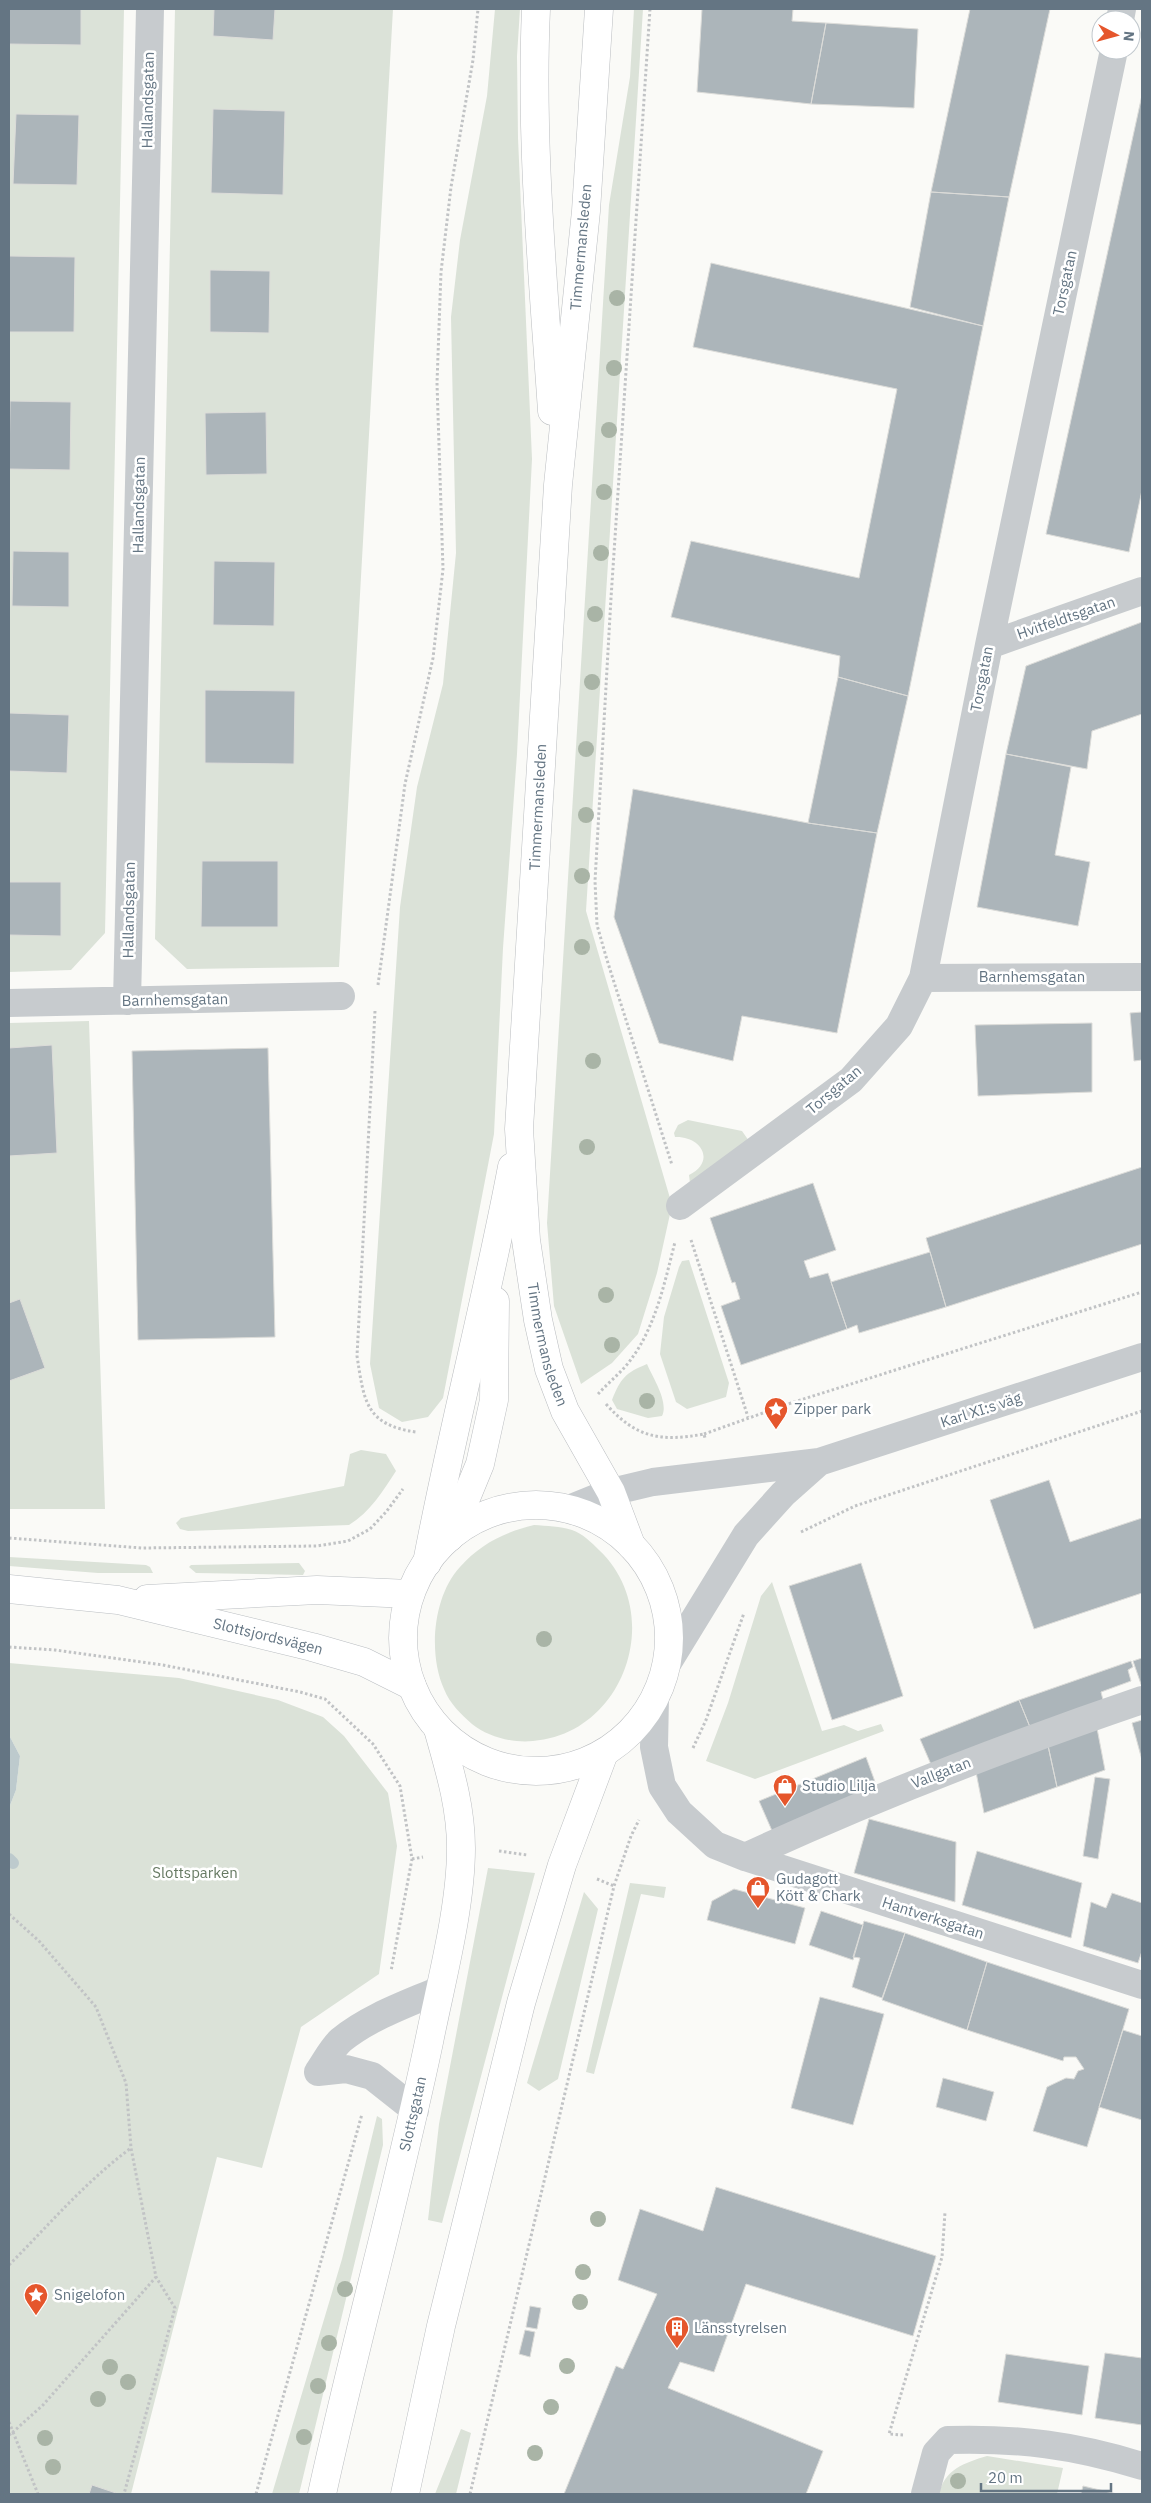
<svg xmlns="http://www.w3.org/2000/svg" width="1151" height="2503" viewBox="0 0 1151 2503" font-family="'IBM Plex Sans',sans-serif">
	<rect width="100%" height="100%" fill="#fafaf7"/>
	<!-- green -->
	<path fill="#dbe2d8" d="M 9,9 L 124,9 L 105,933 L 71,970 L 9,972 Z
		M 175,9 L 393,9 L 339,967 L 187,969 L 155,939 Z
		M 495,9 L 520,9 L 517,56 L 518,138 L 532,459 L 517,754 L 503,948 L 494,1134 L 443,1398 L 428,1417 L 402,1422 L 379,1408 L 370,1364 L 400,907 L 417,787 L 443,684 L 456,553 L 451,317 L 460,240 L 487,96 Z
		M 634,9 L 643,9 L 586,911 L 672,1205 L 657,1273 L 638,1334 L 612,1363 L 581,1384 L 554,1306 L 547,1223 L 609,205 L 630,77 Z
		M 89,1021 L 105,1509 L 9,1509 L 9,1023 Z
		M 688,1120 L 742,1131 L 749,1141 L 690,1183 L 689,1175 C 716,1162 702,1136 675,1137 L 674,1133 L 678,1125 Z
		M 689,1260 L 729,1383 L 726,1397 L 687,1409 L 676,1402 L 660,1354 L 664,1317 L 679,1267 L 682,1261 Z
		M 647,1364 C 653,1378 669,1402 662,1416 L 648,1418 L 617,1409 L 612,1400 C 621,1378 625,1373 647,1364 Z
		M 361,1450 L 386,1454 L 396,1471 C 383,1491 370,1512 349,1525 L 188,1531 L 180,1529 L 176,1523 L 181,1518 L 344,1486 L 350,1454 Z
		M 534,1525 C 547,1526 560,1526 572,1530 C 582,1533 592,1543 599,1550 C 666,1613 625,1734 533,1741 C 512,1743 488,1737 472,1724 C 461,1714 450,1704 444,1689 C 428,1654 433,1596 460,1567 C 480,1544 505,1532 534,1525 Z
		M 9,1557 L 146,1565 L 150,1567 L 153,1573 L 98,1573 L 9,1566 Z
		M 299,1563 L 305,1571 L 303,1575 L 196,1573 L 189,1567 L 191,1565 Z
		M 772,1582 L 822,1731 L 844,1725 L 858,1731 L 881,1724 L 884,1731 L 755,1779 L 706,1761 L 728,1703 L 761,1596 Z
		M 9,1663 L 179,1678 L 278,1700 L 323,1717 L 344,1736 L 388,1793 L 397,1846 L 379,1974 L 301,2027 L 262,2168 L 217,2157 L 131,2494 L 9,2494 L 9,1808 L 16,1790 L 20,1756 L 9,1735 Z
		M 488,1868 L 535,1873 L 442,2223 L 428,2220 L 439,2124 Z
		M 630,1883 L 666,1887 L 664,1898 L 641,1894 L 594,2074 L 586,2072 Z
		M 584,1892 L 598,1909 L 558,2079 L 539,2091 L 527,2083 Z
		M 377,2116 L 382,2119 L 383,2145 L 299,2494 L 272,2494 L 342,2259 Z
		M 461,2429 L 471,2433 L 456,2494 L 435,2494 Z
		M 987,2456 L 1063,2468 L 1057,2494 L 939,2494 C 945,2469 964,2463 987,2456 Z"/>
	<!-- water -->
	<path fill="#bdcacd" d="M 9,1735 L 20,1756 L 16,1790 L 9,1808 Z"/>
	<g fill="none" stroke-linecap="round" stroke-linejoin="round">
		<!-- stream -->
		<path stroke="#bdcacd" stroke-width="12" d="M 9,1859 L 13,1863"/>
	</g>
	<!-- building -->
	<path fill="#acb5ba" stroke="#dcdcd9" d="M 9,9 L 81,9 L 81,45 L 9,44 Z
		M 214,9 L 275,9 L 273,40 L 213,36 Z
		M 702,9 L 793,9 L 792,21 L 826,23 L 811,104 L 697,92 Z
		M 970,9 L 1050,9 L 1009,197 L 931,192 Z
		M 826,23 L 918,29 L 914,108 L 811,104 Z
		M 1142,95 L 1142,490 L 1129,552 L 1046,534 Z
		M 213,109 L 285,111 L 283,195 L 211,193 Z
		M 16,114 L 79,115 L 77,185 L 13,184 Z
		M 931,192 L 1009,197 L 983,326 L 910,307 Z
		M 9,256 L 75,257 L 74,332 L 9,332 Z
		M 711,263 L 983,326 L 908,696 L 838,677 L 840,656 L 671,617 L 691,541 L 859,578 L 897,389 L 693,347 Z
		M 210,270 L 270,271 L 269,333 L 210,332 Z
		M 10,401 L 71,402 L 70,470 L 9,469 Z
		M 266,412 L 267,474 L 206,475 L 205,413 Z
		M 13,551 L 69,552 L 69,607 L 12,606 Z
		M 214,561 L 275,562 L 274,626 L 213,625 Z
		M 1142,622 L 1142,714 L 1092,731 L 1087,769 L 1006,754 L 1026,666 Z
		M 838,677 L 908,696 L 877,833 L 808,823 Z
		M 205,690 L 295,691 L 294,764 L 205,763 Z
		M 9,713 L 69,715 L 67,773 L 9,771 Z
		M 1006,754 L 1071,767 L 1055,855 L 1090,862 L 1078,926 L 977,907 Z
		M 633,789 L 808,823 L 877,833 L 837,1033 L 742,1016 L 733,1061 L 659,1043 L 614,917 Z
		M 202,861 L 278,861 L 278,927 L 201,927 Z
		M 9,882 L 61,882 L 61,936 L 9,935 Z
		M 1142,1012 L 1142,1060 L 1134,1061 L 1130,1013 Z
		M 1092,1023 L 1092,1092 L 978,1096 L 975,1025 Z
		M 52,1045 L 57,1153 L 9,1156 L 9,1048 Z
		M 268,1048 L 275,1337 L 138,1340 L 132,1051 Z
		M 1142,1167 L 1142,1244 L 946,1307 L 926,1238 Z
		M 813,1183 L 836,1250 L 804,1261 L 810,1278 L 828,1273 L 847,1329 L 741,1365 L 721,1306 L 740,1299 L 735,1282 L 732,1283 L 710,1218 Z
		M 930,1252 L 946,1307 L 859,1333 L 857,1325 L 847,1329 L 831,1282 Z
		M 20,1299 L 45,1368 L 9,1381 L 9,1303 Z
		M 1049,1480 L 1070,1542 L 1142,1518 L 1142,1593 L 1034,1629 L 990,1500 Z
		M 861,1563 L 903,1696 L 832,1720 L 789,1586 Z
		M 1142,1658 L 1142,1687 L 1133,1661 Z
		M 1131,1661 L 1133,1667 L 1128,1670 L 1131,1681 L 1101,1692 L 1104,1704 L 1032,1732 L 1019,1700 Z
		M 1019,1700 L 1032,1732 L 933,1769 L 920,1739 Z
		M 1142,1720 L 1142,1760 L 1132,1723 Z
		M 1096,1723 L 1105,1770 L 1057,1787 L 1047,1741 Z
		M 1047,1741 L 1057,1787 L 984,1813 L 975,1767 Z
		M 866,1757 L 878,1790 L 773,1833 L 759,1801 Z
		M 1095,1777 L 1110,1779 L 1098,1859 L 1083,1856 Z
		M 869,1819 L 956,1842 L 955,1902 L 854,1873 Z
		M 977,1851 L 1082,1883 L 1071,1938 L 962,1905 Z
		M 734,1889 L 805,1908 L 795,1944 L 707,1920 L 712,1901 Z
		M 1112,1893 L 1142,1903 L 1142,1951 L 1138,1963 L 1083,1946 L 1091,1902 L 1106,1908 Z
		M 821,1911 L 863,1925 L 853,1960 L 809,1945 Z
		M 864,1921 L 905,1933 L 882,1998 L 852,1987 L 860,1958 L 853,1957 Z
		M 905,1933 L 987,1962 L 967,2030 L 882,2000 Z
		M 987,1962 L 1129,2009 L 1087,2147 L 1033,2131 L 1047,2087 L 1066,2078 L 1074,2079 L 1078,2071 L 1084,2069 L 1076,2057 L 1064,2057 L 1063,2061 L 967,2030 Z
		M 820,1997 L 884,2014 L 853,2125 L 791,2108 Z
		M 1123,2030 L 1142,2036 L 1142,2120 L 1099,2107 Z
		M 943,2078 L 994,2092 L 986,2121 L 936,2107 Z
		M 716,2187 L 936,2256 L 913,2336 L 746,2284 L 714,2372 L 680,2362 L 668,2388 L 823,2451 L 806,2494 L 564,2494 L 616,2366 L 623,2369 L 657,2294 L 618,2280 L 640,2209 L 703,2231 Z
		M 530,2306 L 541,2308 L 537,2329 L 526,2327 Z
		M 525,2330 L 535,2332 L 530,2357 L 519,2354 Z
		M 1105,2353 L 1142,2358 L 1142,2425 L 1095,2418 Z
		M 1006,2354 L 1089,2366 L 1082,2415 L 998,2402 Z
		M 92,2485 L 116,2493 L 115,2494 L 89,2494 Z
		M 1083,2486 L 1117,2494 L 1081,2494 Z"/>
	<g fill="none" stroke-linecap="round" stroke-linejoin="round">
		<!-- major casing -->
		<g stroke="#babec2" stroke-width="29">
			<g id="major">
				<path id="s1" d="M 9,1589 L 118,1600 L 312,1647 L 364,1662 L 412,1686"/>
				<path d="M 147,1599 L 317,1590 L 410,1594"/>
			</g>
		</g>
		<!-- highway casing -->
		<g stroke="#babdc0" stroke-width="29">
			<g id="highway">
				<path d="M 536,9 C 530,143 543,277 552,411"/>
				<path id="s2" d="M 599,9 L 586,211 L 558,485 L 519,1129 L 526,1240 L 538,1320 L 549,1369 L 565,1411 L 611,1492 L 631,1545"/>
				<circle cx="536" cy="1638" r="133"/>
				<path d="M 450,1537 L 480,1464 L 494,1400 L 495,1301"/>
				<path d="M 427,1563 C 452,1430 487,1300 512,1167"/>
				<path id="s3" d="M 322,2494 C 355,2343 397,2194 429,2042 C 441,1982 461,1908 461,1848 C 461,1806 449,1768 438,1729"/>
				<path d="M 405,2494 L 441,2326 L 521,2003 L 562,1865 L 604,1753"/>
			</g>
		</g>
		<!-- path -->
		<path stroke="#c1c3c5" stroke-width="3" stroke-dasharray="2.5 2.5" stroke-linecap="butt" d="M 650,9 L 611,598 L 595,881 L 597,925 L 607,960 L 672,1165
			M 378,985 L 405,784 L 433,658 L 443,569 L 437,383 L 441,272 L 451,187 L 473,60 L 478,9
			M 375,1011 L 357,1356 C 364,1400 365,1425 416,1432
			M 691,1240 L 748,1417
			M 598,1394 C 609,1382 623,1371 632,1358 C 656,1325 665,1281 675,1242
			M 606,1404 C 636,1438 661,1442 704,1434 L 705,1438
			M 704,1434 L 791,1403 L 1142,1292
			M 801,1532 L 855,1506 L 1142,1411
			M 9,1538 L 142,1548 L 317,1546 L 348,1541 L 370,1529 L 386,1512 L 403,1489
			M 9,1647 L 55,1650 L 163,1665 L 300,1692 L 325,1699 L 373,1744 L 400,1786 L 412,1859 L 391,1971
			M 693,1748 L 706,1720 L 744,1613
			M 499,1851 L 527,1855
			M 412,1859 L 423,1857
			M 597,1879 L 614,1886
			M 9,1914 L 39,1941 L 96,2007 L 126,2083 L 131,2148 L 156,2277 L 175,2308 L 124,2494
			M 9,2265 C 49,2225 85,2182 131,2148
			M 9,2422 L 13,2432 L 43,2405 L 156,2277
			M 9,2435 L 13,2432 L 38,2494
			M 903,2435 L 889,2434 L 942,2257 L 945,2212
			M 256,2494 L 362,2114
			M 470,2494 L 614,1886 L 631,1836 L 639,1820"/>
		<!-- minor -->
		<path stroke="#c7cbce" stroke-width="28" d="M 1120,20 L 1122,9
			M 989,645 L 1142,591
			M 923,978 L 1142,977
			M 127,1001 L 150,9
			M 9,1003 L 341,996
			M 680,1206 L 851,1080 L 899,1026 L 923,978 L 989,645 L 1114,50
			M 569,1509 L 611,1492 L 653,1482 L 819,1462 L 1142,1357
			M 667,1664 L 746,1535 L 783,1494 L 819,1462
			M 655,1697 L 654,1747 L 662,1786 L 679,1812 L 715,1845 L 745,1857 L 1142,1985
			M 745,1857 C 875,1797 1007,1746 1142,1700
			M 318,2072 C 325,2062 332,2048 341,2040 C 369,2017 407,2004 439,1990
			M 318,2072 L 346,2069 L 372,2076 L 415,2110
			M 925,2494 L 936,2453 L 948,2440 C 1018,2438 1075,2445 1142,2466"/>
		<!-- major -->
		<use href="#major" stroke="#fff" stroke-width="28"/>
		<!-- highway -->
		<use href="#highway" stroke="#fff" stroke-width="28"/>
	</g>
	<!-- trees -->
	<g fill="#a9b4a6">
		<circle cx="617" cy="298" r="8"/>
		<circle cx="614" cy="368" r="8"/>
		<circle cx="609" cy="430" r="8"/>
		<circle cx="604" cy="492" r="8"/>
		<circle cx="601" cy="553" r="8"/>
		<circle cx="595" cy="614" r="8"/>
		<circle cx="592" cy="682" r="8"/>
		<circle cx="586" cy="749" r="8"/>
		<circle cx="586" cy="815" r="8"/>
		<circle cx="582" cy="876" r="8"/>
		<circle cx="582" cy="947" r="8"/>
		<circle cx="593" cy="1061" r="8"/>
		<circle cx="587" cy="1147" r="8"/>
		<circle cx="606" cy="1295" r="8"/>
		<circle cx="612" cy="1345" r="8"/>
		<circle cx="647" cy="1401" r="8"/>
		<circle cx="544" cy="1639" r="8"/>
		<circle cx="598" cy="2219" r="8"/>
		<circle cx="583" cy="2272" r="8"/>
		<circle cx="345" cy="2289" r="8"/>
		<circle cx="580" cy="2302" r="8"/>
		<circle cx="329" cy="2343" r="8"/>
		<circle cx="567" cy="2366" r="8"/>
		<circle cx="110" cy="2367" r="8"/>
		<circle cx="128" cy="2382" r="8"/>
		<circle cx="318" cy="2386" r="8"/>
		<circle cx="98" cy="2399" r="8"/>
		<circle cx="551" cy="2407" r="8"/>
		<circle cx="304" cy="2437" r="8"/>
		<circle cx="45" cy="2438" r="8"/>
		<circle cx="535" cy="2453" r="8"/>
		<circle cx="53" cy="2467" r="8"/>
		<circle cx="958" cy="2481" r="8"/>
	</g>
	<!-- icons -->
	<defs>
		<g id="sight-pin" transform="scale(1.25)"><path d="M0 17L-7.5 6A9.5 9.5 0 1 1 7.5 6Z" fill="#e5562c" stroke="#fff"/><path d="M0-6L1.8-2.2L6-1.7L2.9 1.2L3.7 5.4L0 3.3L-3.7 5.4L-2.9 1.2L-6-1.7L-1.8-2.2Z" fill="#fff"/></g>
		<g id="shop-pin" transform="scale(1.25)"><path d="M0 17L-7.5 6A9.5 9.5 0 1 1 7.5 6Z" fill="#e5562c" stroke="#fff"/><path d="M-5-2.5h2.3a2.7 3.5 0 0 1 5.4 0H5L5.5 6h-11ZM-1.5-2.5h3a1.5 2.3 0 0 0-3 0Z" fill="#fff"/></g>
		<g id="building-pin" transform="scale(1.25)"><path d="M0 17L-7.5 6A9.5 9.5 0 1 1 7.5 6Z" fill="#e5562c" stroke="#fff"/><path d="M-4-6H4V6H1V3H-1V6H-4ZM-2.5-4.3h1.7v1.8h-1.7ZM.8-4.3h1.7v1.8H.8ZM-2.5-1h1.7V.8h-1.7ZM.8-1h1.7V.8H.8Z" fill="#fff"/></g>
	</defs>
	<g fill-rule="evenodd">
		<use href="#sight-pin" x="776" y="1409"/>
		<use href="#shop-pin" x="785" y="1786"/>
		<use href="#shop-pin" x="758" y="1888"/>
		<use href="#sight-pin" x="36" y="2295"/>
		<use href="#building-pin" x="677" y="2328"/>
	</g>
	<g text-anchor="middle" stroke-width="5" stroke-linejoin="round" paint-order="stroke">
		<!-- street labels -->
		<g font-size="15" fill="#647583" stroke="#fff">
			<text transform="translate(148 100) rotate(-89)" y="5">Hallandsgatan</text>
			<text transform="translate(581 247) rotate(-85)" y="5">Timmermansleden</text>
			<text transform="translate(1065 283) rotate(-78)" y="5">Torsgatan</text>
			<text transform="translate(139 505) rotate(-89)" y="5">Hallandsgatan</text>
			<text transform="translate(1066 618) rotate(-19)" y="5">Hvitfeldtsgatan</text>
			<text transform="translate(982 679) rotate(-79)" y="5">Torsgatan</text>
			<text transform="translate(538 807) rotate(-87)" y="5">Timmermansleden</text>
			<text transform="translate(129 910) rotate(-89)" y="5">Hallandsgatan</text>
			<text x="1032" y="982">Barnhemsgatan</text>
			<text transform="translate(175 1000) rotate(-1)" y="5">Barnhemsgatan</text>
			<text transform="translate(834 1090) rotate(-40)" y="5">Torsgatan</text>
			<text dy="5" stroke="none"><textPath href="#s2" startOffset="1341">Timmermansleden</textPath></text>
			<text transform="translate(981 1410) rotate(-18)" y="5">Karl XI:s väg</text>
			<text dy="5" stroke="none"><textPath href="#s1" startOffset="264">Slottsjordsvägen</textPath></text>
			<text transform="translate(941 1773) rotate(-21)" y="5">Vallgatan</text>
			<text transform="translate(933 1918) rotate(18)" y="5">Hantverksgatan</text>
			<text dy="5" stroke="none"><textPath href="#s3" startOffset="391">Slottsgatan</textPath></text>
		</g>
		<!-- poi labels -->
		<g font-size="15" fill="#647583" stroke="#fff" text-anchor="start">
			<text x="794" y="1414">Zipper park</text>
			<text x="802" y="1791">Studio Lilja</text>
			<text x="776" y="1884">Gudagott<tspan x="776" dy="17">Kött &amp; Chark</tspan></text>
			<text x="54" y="2300">Snigelofon</text>
			<text x="694" y="2333">Länsstyrelsen</text>
		</g>
		<!-- park labels -->
		<g font-size="15" fill="#677a63" stroke="#fff">
			<text x="195" y="1878">Slottsparken</text>
		</g>
	</g>
	<!-- border -->
	<rect width="1151" height="2503" fill="none" stroke="#647583" stroke-width="20"/>
	<!-- north arrow -->
	<g transform="translate(1116 35) rotate(96)"><circle r="24" fill="#ffffff" stroke="#c1c8cd"/>
	<path d="M0-4L9 19L0 12L-9 19Z" fill="#e5562c"/>
	<text y="-8" font-size="14" font-weight="bold" text-anchor="middle" fill="#647583">N</text>
	</g>
	<!-- scale -->
	<path d="M981 2483v8h130v-8" fill="none" stroke="#647583" stroke-width="2.5"/>
	<text x="988" y="2483" font-size="15" fill="#647583" stroke="#ffffff" stroke-width="4" paint-order="stroke">20 m</text>
</svg>
